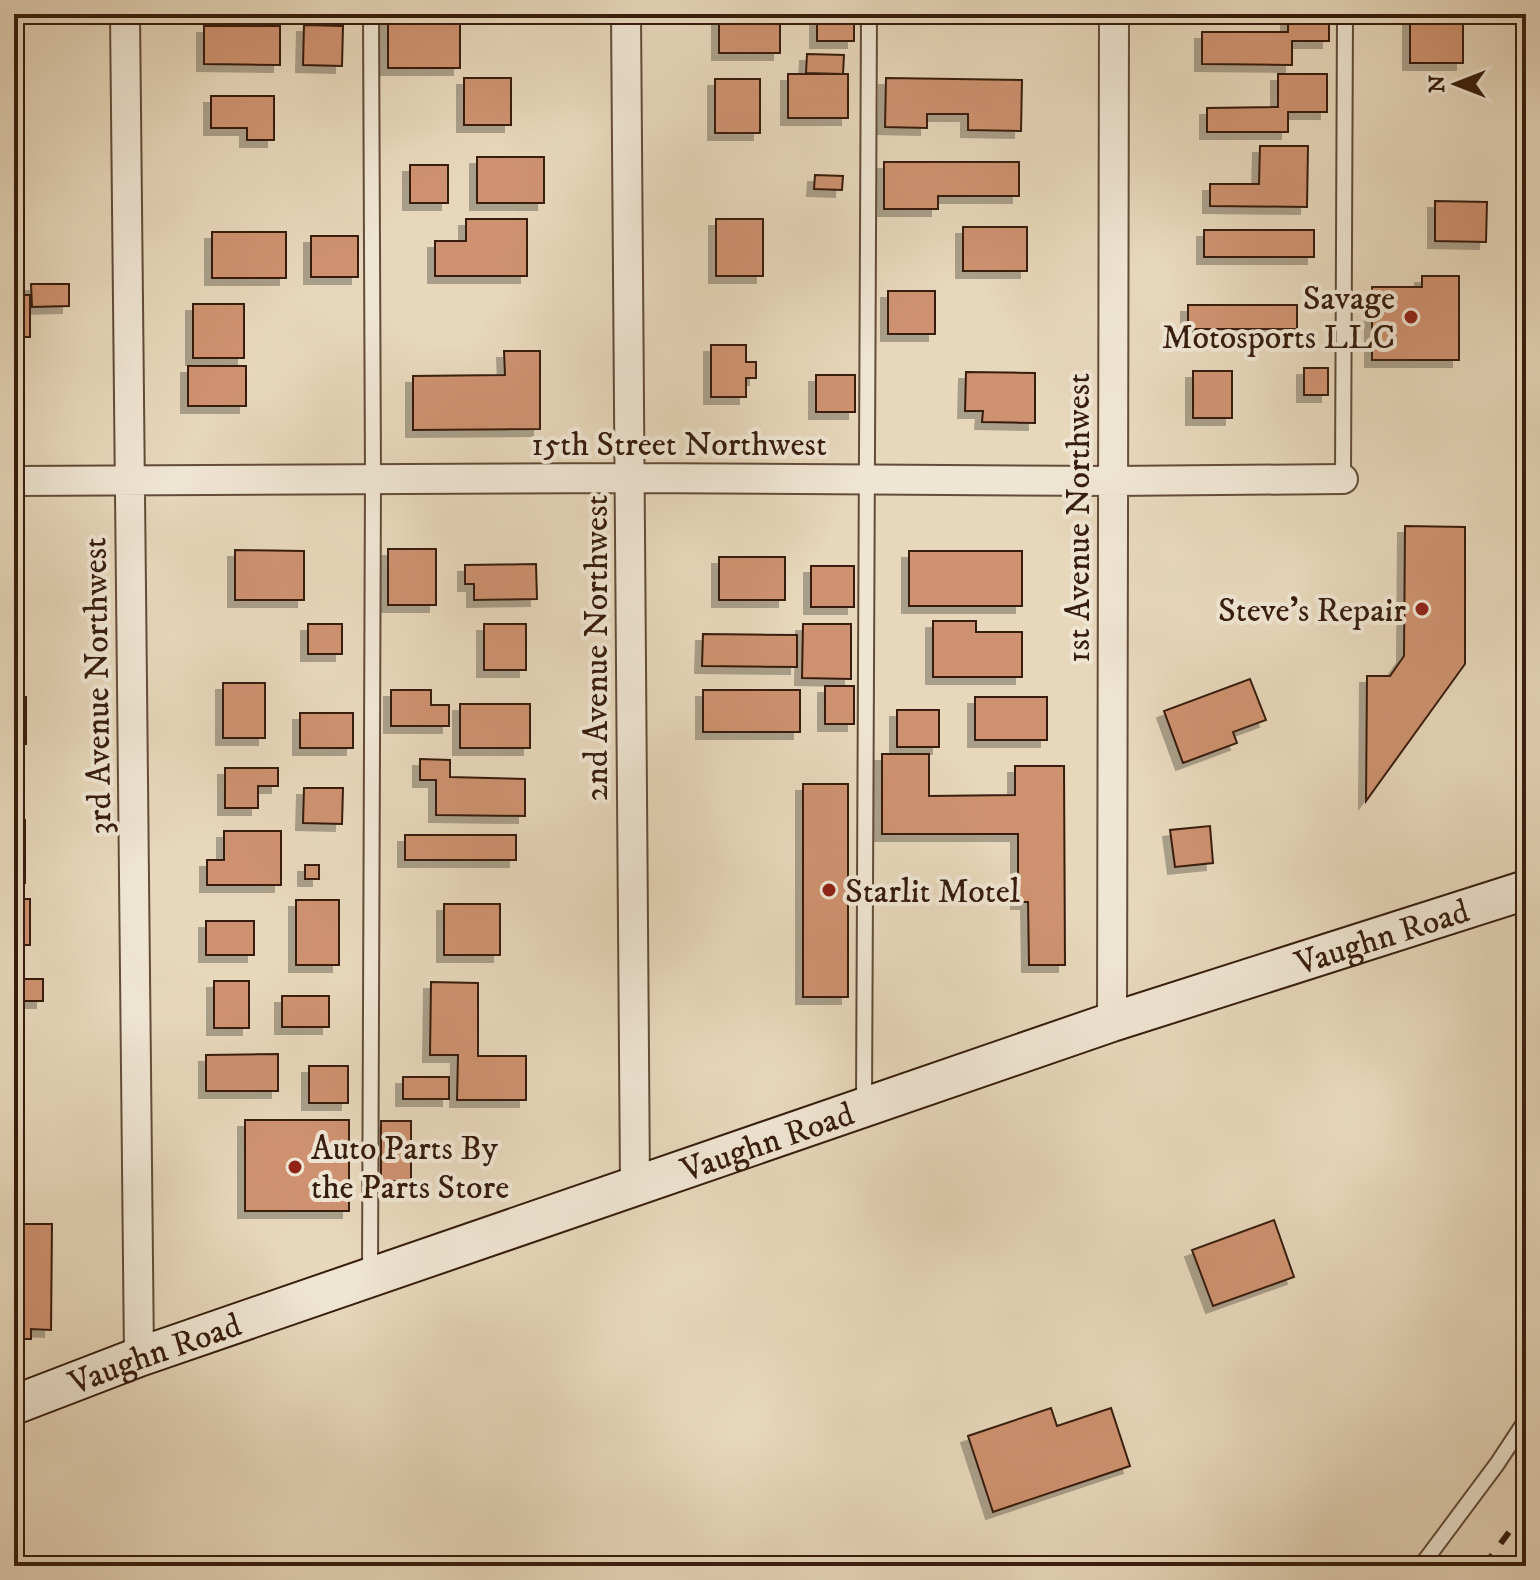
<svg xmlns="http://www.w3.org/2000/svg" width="1540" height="1580" viewBox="0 0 1540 1580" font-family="'IM FELL DW Pica',serif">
	<defs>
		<filter id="shadow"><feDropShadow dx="-7" dy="7" stdDeviation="0" flood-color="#0004"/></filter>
	</defs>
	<rect width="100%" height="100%" fill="#e7d7bb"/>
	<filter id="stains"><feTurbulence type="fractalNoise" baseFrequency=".0025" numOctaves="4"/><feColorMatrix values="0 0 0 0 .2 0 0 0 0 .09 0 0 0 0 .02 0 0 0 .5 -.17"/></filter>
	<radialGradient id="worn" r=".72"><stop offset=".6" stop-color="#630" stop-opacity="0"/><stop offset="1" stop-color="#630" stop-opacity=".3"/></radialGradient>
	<!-- building -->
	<path fill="#ce926f" stroke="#371d0c" stroke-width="2" filter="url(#shadow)" d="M 14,14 L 22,14 L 22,50 L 14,50 Z
		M 388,14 L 460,14 L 460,68 L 388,68 Z
		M 719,14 L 780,14 L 780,53 L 719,53 Z
		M 817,14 L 854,14 L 854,41 L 817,41 Z
		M 1288,14 L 1329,14 L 1329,41 L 1292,41 L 1292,65 L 1202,64 L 1202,32 L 1288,32 Z
		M 1410,14 L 1463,14 L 1463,63 L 1410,63 Z
		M 304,25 L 343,26 L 342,66 L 303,65 Z
		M 204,26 L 280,26 L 280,65 L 204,64 Z
		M 807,54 L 844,55 L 843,74 L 806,73 Z
		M 788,74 L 848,74 L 848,118 L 788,118 Z
		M 1278,74 L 1327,74 L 1327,112 L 1288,112 L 1288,132 L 1207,132 L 1207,108 L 1278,107 Z
		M 464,78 L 511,78 L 511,125 L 464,125 Z
		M 886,78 L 1022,80 L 1021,131 L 968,130 L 968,114 L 927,114 L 927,128 L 885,127 Z
		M 715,79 L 760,79 L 760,133 L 715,133 Z
		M 211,96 L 274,96 L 274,140 L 247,140 L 247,128 L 211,128 Z
		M 1260,146 L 1308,146 L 1307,207 L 1210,206 L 1210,184 L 1259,184 Z
		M 477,157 L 544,157 L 544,203 L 477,203 Z
		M 884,162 L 1019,162 L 1019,196 L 938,196 L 938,209 L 884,209 Z
		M 410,165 L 448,165 L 448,203 L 410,203 Z
		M 815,175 L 843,176 L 842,190 L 814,189 Z
		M 1435,201 L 1487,202 L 1486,242 L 1435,241 Z
		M 14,208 L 22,208 L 22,264 L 14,264 Z
		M 466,219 L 527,219 L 527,276 L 435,276 L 435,241 L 466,241 Z
		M 716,219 L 763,219 L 763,276 L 716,276 Z
		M 963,227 L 1027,227 L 1027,271 L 963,271 Z
		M 1204,230 L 1314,230 L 1314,257 L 1204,257 Z
		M 212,232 L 286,232 L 286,278 L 212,278 Z
		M 311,236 L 358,236 L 358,277 L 311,277 Z
		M 1422,276 L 1459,276 L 1459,360 L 1372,360 L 1372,287 L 1422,287 Z
		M 31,284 L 69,284 L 69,306 L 32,307 Z
		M 888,291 L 935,291 L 935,334 L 888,334 Z
		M 14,295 L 30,295 L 30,337 L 14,337 Z
		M 193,304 L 244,304 L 244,358 L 193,358 Z
		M 1188,305 L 1297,305 L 1297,329 L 1188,329 Z
		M 711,345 L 746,345 L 746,362 L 756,362 L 756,378 L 746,378 L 746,397 L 711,397 Z
		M 504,351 L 540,351 L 540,429 L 413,430 L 413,376 L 505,375 Z
		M 14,357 L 20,357 L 20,382 L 14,382 Z
		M 188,366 L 246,366 L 246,406 L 188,406 Z
		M 1304,368 L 1328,368 L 1328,395 L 1304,395 Z
		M 1193,371 L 1232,371 L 1232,418 L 1193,418 Z
		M 966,372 L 1035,373 L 1035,423 L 982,422 L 983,411 L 965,411 Z
		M 816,375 L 855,375 L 855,412 L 816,412 Z
		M 1405,526 L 1465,527 L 1465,664 L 1366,801 L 1367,676 L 1390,676 L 1404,656 Z
		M 388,549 L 436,549 L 436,605 L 388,605 Z
		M 235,550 L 304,551 L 304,600 L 235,600 Z
		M 14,551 L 22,551 L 22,595 L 14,595 Z
		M 909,551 L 1022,551 L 1022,606 L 909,606 Z
		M 719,557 L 785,557 L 785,600 L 719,600 Z
		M 536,564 L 537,599 L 474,600 L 474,584 L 465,584 L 465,565 Z
		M 811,566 L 854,566 L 854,607 L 811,607 Z
		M 933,621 L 976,621 L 976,632 L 1022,632 L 1022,677 L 933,677 Z
		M 308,624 L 342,624 L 342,654 L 308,654 Z
		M 484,624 L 526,624 L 526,670 L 484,670 Z
		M 803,624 L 851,624 L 851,679 L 802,678 Z
		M 14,630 L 24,630 L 24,669 L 14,669 Z
		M 703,634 L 797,635 L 797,667 L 702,666 Z
		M 1250,679 L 1266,720 L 1233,732 L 1237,743 L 1183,763 L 1164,711 Z
		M 223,683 L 265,683 L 265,738 L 223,738 Z
		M 825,686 L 854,686 L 854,724 L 825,724 Z
		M 391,690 L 431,690 L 431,705 L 449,705 L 449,726 L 391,726 Z
		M 703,690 L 800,690 L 800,732 L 703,732 Z
		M 14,697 L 26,697 L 26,744 L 14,744 Z
		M 975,697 L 1047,697 L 1047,740 L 975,740 Z
		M 460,704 L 530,704 L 530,748 L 460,748 Z
		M 897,710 L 939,710 L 939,747 L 897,747 Z
		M 300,713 L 353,713 L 353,748 L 300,748 Z
		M 882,754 L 929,754 L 929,796 L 1015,795 L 1015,766 L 1064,766 L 1065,965 L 1029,965 L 1028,902 L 1018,902 L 1018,834 L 882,834 Z
		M 420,759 L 450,760 L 450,777 L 525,779 L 525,816 L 436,815 L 436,780 L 420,780 Z
		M 225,768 L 278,768 L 278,786 L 258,786 L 258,808 L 225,808 Z
		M 803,784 L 848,784 L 848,997 L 803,997 Z
		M 304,788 L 343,788 L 342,824 L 303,823 Z
		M 14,820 L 25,820 L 25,883 L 14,883 Z
		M 1210,826 L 1213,863 L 1175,867 L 1170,830 Z
		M 224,831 L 281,831 L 281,885 L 207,885 L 207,860 L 224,860 Z
		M 405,835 L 516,835 L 516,860 L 405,860 Z
		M 305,865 L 319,865 L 319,879 L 305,879 Z
		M 14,899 L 30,899 L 30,945 L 14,945 Z
		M 296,900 L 339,900 L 339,965 L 296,965 Z
		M 444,904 L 500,904 L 500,955 L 444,955 Z
		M 206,921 L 254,921 L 254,955 L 206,955 Z
		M 14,979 L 43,979 L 43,1001 L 14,1001 Z
		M 214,981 L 249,981 L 249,1028 L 214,1028 Z
		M 431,982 L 478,983 L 478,1056 L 526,1056 L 526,1100 L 457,1100 L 458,1055 L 430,1055 Z
		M 282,996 L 329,996 L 329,1027 L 282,1027 Z
		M 278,1054 L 278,1091 L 206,1091 L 206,1055 Z
		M 309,1066 L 348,1066 L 348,1103 L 309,1103 Z
		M 403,1077 L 449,1077 L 449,1099 L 403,1099 Z
		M 245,1120 L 349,1120 L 349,1211 L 245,1211 Z
		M 381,1121 L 411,1121 L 411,1181 L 381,1181 Z
		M 1274,1220 L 1294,1277 L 1213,1306 L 1192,1250 Z
		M 14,1224 L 52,1224 L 51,1330 L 31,1329 L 31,1339 L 14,1339 Z
		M 1051,1408 L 1057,1426 L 1111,1408 L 1130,1466 L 993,1512 L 968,1436 Z"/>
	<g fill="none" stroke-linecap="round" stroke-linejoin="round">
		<!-- lane casing -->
		<g stroke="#634c38" stroke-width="18">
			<path id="lane" d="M 1343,479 L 1345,14
				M 864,1106 L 869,14
				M 370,1274 L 373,480 L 371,14
				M 1421,1566 L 1497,1464 L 1526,1420"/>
		</g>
		<!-- street casing -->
		<g stroke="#634c38" stroke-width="32">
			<path id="street" d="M 125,14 L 139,1357
				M 626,14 L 635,1185
				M 14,481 L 630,478 L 1113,481 L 1343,479
				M 1112,1022 L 1114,14"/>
		</g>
		<!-- secondary casing -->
		<g stroke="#371d0c" stroke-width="42">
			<g id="secondary">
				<path id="s1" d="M 14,1405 L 139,1357 L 1112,1022 L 1526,890"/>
			</g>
		</g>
		<!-- lane -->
		<use href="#lane" stroke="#efe5d3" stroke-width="14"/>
		<!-- street -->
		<use href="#street" stroke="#efe5d3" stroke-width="28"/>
		<!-- secondary -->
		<use href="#secondary" stroke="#efe5d3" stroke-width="38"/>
		<!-- rail -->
		<path stroke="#371d0c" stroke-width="6" stroke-dasharray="14 14" stroke-linecap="butt" d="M 1484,1566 L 1526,1509"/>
	</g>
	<!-- markers -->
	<g fill="#8f2418" stroke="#efe5d3" stroke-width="3">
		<circle cx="1411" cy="317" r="8"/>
		<circle cx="1422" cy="609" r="8"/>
		<circle cx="829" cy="890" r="8"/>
		<circle cx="295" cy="1167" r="8"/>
	</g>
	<g text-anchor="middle" stroke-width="8" stroke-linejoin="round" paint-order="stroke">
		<!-- poi labels -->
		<g font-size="34" fill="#371d0c" stroke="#efe5d3" text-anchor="end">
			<text x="1395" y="309">Savage<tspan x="1395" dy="39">Motosports LLC</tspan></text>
			<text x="1406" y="621">Steve's Repair</text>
			<text x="845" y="902" text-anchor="start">Starlit Motel</text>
			<text x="311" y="1159" text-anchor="start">Auto Parts By<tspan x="311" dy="39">the Parts Store</tspan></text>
		</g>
		<!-- street labels -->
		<g font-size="34" fill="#371d0c" stroke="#efe5d3">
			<text x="679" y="455">15th Street Northwest</text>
			<text transform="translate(1077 518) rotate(-90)" y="12">1st Avenue Northwest</text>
			<text transform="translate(595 648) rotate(-90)" y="12">2nd Avenue Northwest</text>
			<text transform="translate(96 686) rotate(-91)" y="12">3rd Avenue Northwest</text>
			<text dy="12" stroke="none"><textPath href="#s1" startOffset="1446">Vaughn Road</textPath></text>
			<text dy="12" stroke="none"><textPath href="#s1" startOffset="798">Vaughn Road</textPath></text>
			<text dy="12" stroke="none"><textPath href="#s1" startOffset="150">Vaughn Road</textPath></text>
		</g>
	</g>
	<!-- margin -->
	<rect width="1540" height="1580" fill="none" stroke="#e7d7bb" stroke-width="48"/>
	<rect x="16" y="16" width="1508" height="1548" fill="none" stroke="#371d0c" stroke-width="4"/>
	<rect x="24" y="24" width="1492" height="1532" fill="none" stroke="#371d0c" stroke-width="2"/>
	<!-- north arrow -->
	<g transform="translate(1456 84) rotate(270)" stroke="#efe5d3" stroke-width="6" paint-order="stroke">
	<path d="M0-6L14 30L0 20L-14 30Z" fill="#371d0c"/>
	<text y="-12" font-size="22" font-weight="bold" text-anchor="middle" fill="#371d0c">N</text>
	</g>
	<rect width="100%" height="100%" filter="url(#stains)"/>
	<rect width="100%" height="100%" fill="url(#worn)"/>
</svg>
